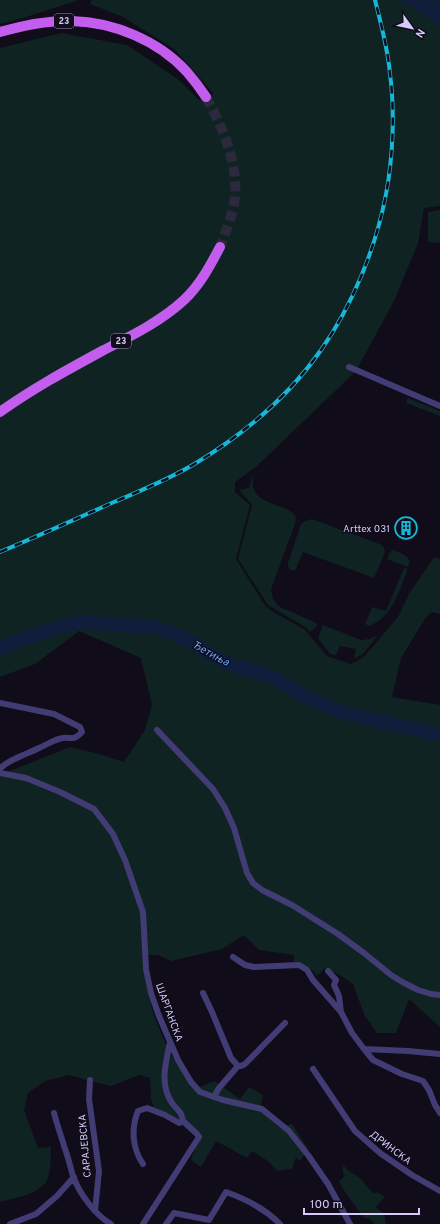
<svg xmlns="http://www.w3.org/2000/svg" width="440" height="1224" viewBox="0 0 440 1224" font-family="Overpass,sans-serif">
	<rect width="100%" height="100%" fill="#100c1a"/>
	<!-- green -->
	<path fill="#102323" d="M 0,0 L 79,0 L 26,17 L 0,24 Z
		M 92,0 L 440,0 L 440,206 L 424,208 L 418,243 L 394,301 L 356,371 L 257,466 L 235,482 L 235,492 L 250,505 L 236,559 L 266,607 L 277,614 L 305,630 L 327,656 L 351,664 L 364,657 L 398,617 L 409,594 L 434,557 L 440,559 L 440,614 L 432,612 L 426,617 L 401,658 L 392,697 L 440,705 L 440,1027 L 409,999 L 396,1033 L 377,1033 L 364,1014 L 353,984 L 340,975 L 325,968 L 317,976 L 311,969 L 294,964 L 294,955 L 259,950 L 244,935 L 222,949 L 171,961 L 158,955 L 142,955 L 146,984 L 154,1016 L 170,1054 L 200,1087 L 214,1081 L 240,1099 L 249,1087 L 263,1095 L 261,1105 L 278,1127 L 292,1124 L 308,1149 L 300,1161 L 296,1157 L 292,1169 L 277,1171 L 268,1161 L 252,1151 L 247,1158 L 216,1141 L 201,1167 L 191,1160 L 200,1135 L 154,1108 L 151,1099 L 150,1078 L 139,1075 L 111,1086 L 83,1079 L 69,1075 L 45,1081 L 28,1093 L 24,1110 L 38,1148 L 51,1147 C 51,1157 51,1174 46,1182 C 37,1195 14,1198 0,1202 L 0,775 L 70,747 L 99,754 L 124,762 L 145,730 L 152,705 L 141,658 L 79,631 L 35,664 L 0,677 L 0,48 L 61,33 L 127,45 L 179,80 L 199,100 L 214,94 L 174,49 L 123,17 L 90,4 Z
		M 440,210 L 440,243 L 428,242 L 428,212 Z
		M 408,398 L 440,411 L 440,416 L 406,403 Z
		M 253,474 C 253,478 252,483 253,487 C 259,507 292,504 296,518 C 296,520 295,522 295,524 L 271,589 L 273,599 L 278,606 L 316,623 L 317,626 L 310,632 L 307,628 L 268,605 L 238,559 L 252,505 L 239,490 L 249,488 Z
		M 312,519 L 382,545 L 384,548 L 385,552 L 374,578 L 303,552 L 295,571 L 291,570 L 288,567 L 288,563 L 301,524 L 306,521 Z
		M 393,550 C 401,553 406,554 410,561 L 408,567 L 387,559 L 390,552 Z
		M 404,568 L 408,569 C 399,590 393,617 369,626 L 365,624 L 372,607 L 386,611 Z
		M 323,625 L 361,640 L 370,639 L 378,635 L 363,654 L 354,659 L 356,649 L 340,646 L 336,655 L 330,654 L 318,638 Z
		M 343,1165 L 349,1171 L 360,1178 L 374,1194 L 377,1192 L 385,1197 L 375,1207 L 384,1213 L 386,1224 L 373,1224 L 374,1223 L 369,1218 L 364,1218 L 343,1189 L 339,1181 L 345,1176 L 343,1173 Z"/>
	<!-- water -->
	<path fill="#101e3b" d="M 396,0 L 434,0 L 440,4 L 440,27 L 404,1 Z"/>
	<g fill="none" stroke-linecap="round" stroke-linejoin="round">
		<!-- river -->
		<path stroke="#101e3b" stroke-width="14" d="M 0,648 L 25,638 L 77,622 L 154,627 L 187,639 L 223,662 L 275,678 L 306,697 L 344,713 L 440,735"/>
		<!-- primary-tunnel -->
		<path stroke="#2d293c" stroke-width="10" stroke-dasharray="10 5" stroke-linecap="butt" d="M 206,97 C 222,126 238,162 235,197 C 233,214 226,231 220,247"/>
		<!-- street -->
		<path stroke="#423c74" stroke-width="6" d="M 349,367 L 440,406
			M 0,703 L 54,714 L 80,727 L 82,732 C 72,743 70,735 59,739 C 52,741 46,745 39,748 C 28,754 8,759 0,769
			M 157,730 L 213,789 L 225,808 L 234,828 L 247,873 L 253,883 L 262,890 L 292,905 L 338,934 L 364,953 L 391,975 L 404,983 L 418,990 L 431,994 L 440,995
			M 0,773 L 26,778 L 60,792 L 94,809 L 113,834 L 125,860 L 143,912 L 146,969 L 151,993 L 159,1016 L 178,1060 L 191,1082 L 200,1092 L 223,1100 L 262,1109 L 289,1131 L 308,1155 L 328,1184 L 350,1224
			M 233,957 L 245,965 L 254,967 L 299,965 L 307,970 L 313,980 L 341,1012 L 352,1033 L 364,1049 L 373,1060 L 402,1074 L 423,1081 L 429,1090 L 435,1105 L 440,1113
			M 328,971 L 336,980 L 334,985 L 339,996 L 341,1012
			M 203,993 L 212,1012 L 231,1058 L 238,1066
			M 364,1049 L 408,1051 L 440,1054
			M 313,1069 L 355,1131 L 380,1153 L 412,1175 L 440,1191
			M 90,1080 L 89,1099 L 99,1171 L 95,1211
			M 214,1097 L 219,1088 L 238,1066 L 241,1066 L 245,1064 L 285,1023
			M 54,1113 C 57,1125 61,1135 64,1146 C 68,1156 70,1166 73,1176 C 79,1193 95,1215 111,1224
			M 143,1164 C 132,1148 131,1128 138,1111 L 147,1108 L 165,1115 L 179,1123 L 183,1121 C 181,1109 177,1111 172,1103 C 159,1084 166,1062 170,1042
			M 10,1224 L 36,1214 L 57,1196 L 74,1177
			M 143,1224 L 199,1137 L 197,1134 L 183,1121
			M 166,1224 L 174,1213 L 209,1220 L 226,1192 C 246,1199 265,1209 280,1224"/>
		<!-- primary -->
		<path stroke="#c35dee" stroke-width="10" d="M 0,32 C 24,25 48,20 72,21 C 114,22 159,41 187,72 C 194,80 200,88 206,97
			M 0,412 C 32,389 67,370 102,351 C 131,336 160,322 184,300 C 200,285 210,266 220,247"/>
		<!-- rail casing -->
		<g stroke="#16b8da" stroke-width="4">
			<path id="rail" d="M 0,552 C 38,536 76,519 114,502 C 142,490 170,479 196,463 C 244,434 289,396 321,350 C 352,306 376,248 386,194 C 393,158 395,111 390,74 C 388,49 381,24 375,0"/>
		</g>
		<!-- rail -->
		<use href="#rail" stroke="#100c1a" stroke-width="2.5" stroke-dasharray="8" stroke-linecap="butt"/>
	</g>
	<!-- icons -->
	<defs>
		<g id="building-ring" transform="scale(1.15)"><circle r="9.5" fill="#100c1a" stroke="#16b8da" stroke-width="1.5"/><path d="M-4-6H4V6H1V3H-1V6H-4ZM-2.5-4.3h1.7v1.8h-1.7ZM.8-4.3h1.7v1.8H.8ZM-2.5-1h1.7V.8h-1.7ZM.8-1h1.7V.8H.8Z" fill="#16b8da"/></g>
	</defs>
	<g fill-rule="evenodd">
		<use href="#building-ring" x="406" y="528"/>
	</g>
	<g text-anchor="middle" stroke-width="3" stroke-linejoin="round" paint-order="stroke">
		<!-- shield labels -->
		<g fill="#100c1a" stroke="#9992b7" stroke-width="1">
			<rect x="54" y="14" width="20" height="14" rx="3"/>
			<rect x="111" y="334" width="20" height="14" rx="3"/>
		</g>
		<g font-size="9" font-weight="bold" fill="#d4cbfa">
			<text x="64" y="24">23</text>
			<text x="121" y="344">23</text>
		</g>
		<!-- poi labels -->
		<g font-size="10" fill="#d4cbfa" stroke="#100c1a" text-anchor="end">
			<text x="390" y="532">Arttex 031</text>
		</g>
		<!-- street labels -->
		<g font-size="10" fill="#d4cbfa" stroke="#100c1a">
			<text transform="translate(170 1012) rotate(70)" y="4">ШАРГАНСКА</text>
			<text transform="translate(84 1146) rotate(-95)" y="4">САРАЈЕВСКА</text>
			<text transform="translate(391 1147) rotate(37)" y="4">ДРИНСКА</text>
		</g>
		<!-- water labels -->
		<g font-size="11" font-style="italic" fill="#63a4ef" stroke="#100c1a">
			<text transform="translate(211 653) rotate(29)" y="4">Ђетиња</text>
		</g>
	</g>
	<!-- north arrow -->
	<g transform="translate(412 28) rotate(123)" stroke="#100c1a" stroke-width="3" paint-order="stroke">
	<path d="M0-3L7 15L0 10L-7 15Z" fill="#d4cbfa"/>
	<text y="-6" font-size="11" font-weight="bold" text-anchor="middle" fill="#d4cbfa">N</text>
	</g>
	<!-- scale -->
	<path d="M304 1208v6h115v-6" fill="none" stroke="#d4cbfa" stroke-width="2"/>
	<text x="310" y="1208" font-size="12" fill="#d4cbfa" stroke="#100c1a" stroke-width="3" paint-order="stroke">100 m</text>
</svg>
